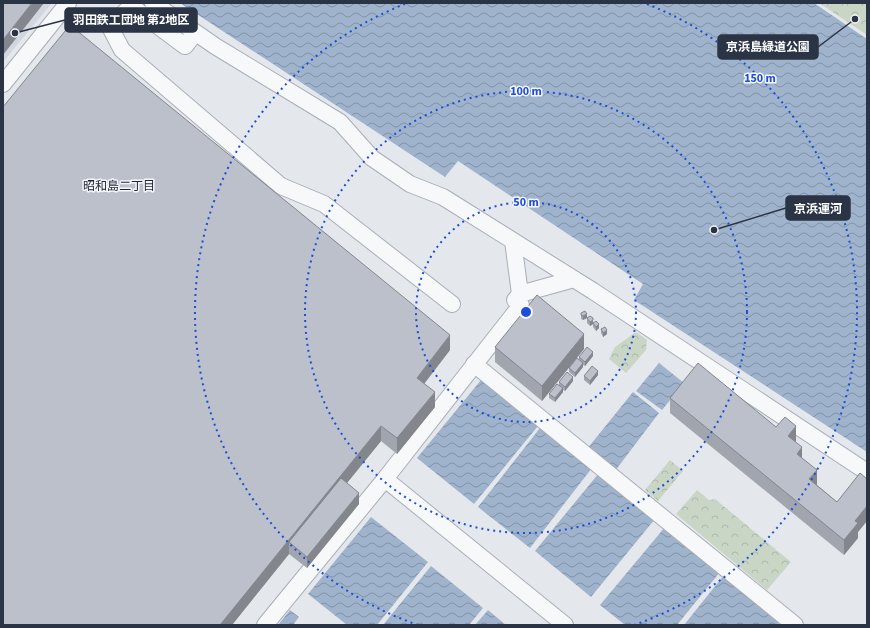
<svg xmlns="http://www.w3.org/2000/svg" width="870" height="628" viewBox="0 0 870 628" font-family="'Source Sans 3','Noto Sans JP',sans-serif">
	<defs>
		<pattern id="forest-crowns" width="20" height="18" patternUnits="userSpaceOnUse"><rect width="20" height="18" fill="#c9d6c5"/><path d="M2 6a3 3 0 1 1 6 0M12 15a3 3 0 1 1 6 0" fill="none" stroke="#adb8ab"/></pattern>
		<pattern id="water-waves" width="16" height="10" patternUnits="userSpaceOnUse"><rect width="16" height="10" fill="#9fb4cc"/><path d="M0 5q4-4 8 0t8 0" fill="none" stroke="#8293a7"/></pattern>
	</defs>
	<rect width="100%" height="100%" fill="#e4e7ec"/>
	<!-- built -->
	<path fill="#d2d6de" d="M 3,3 L 52,3 L 3,62 Z"/>
	<!-- forest -->
	<path fill="url(#forest-crowns)" d="M 819,3 L 867,3 L 867,35 Z
		M 636,332 L 647,340 L 646,350 L 626,373 L 609,359 L 615,347 Z
		M 670,460 L 683,471 L 658,501 L 645,490 Z
		M 697,490 L 709,500 L 715,499 L 791,562 L 767,590 L 676,514 Z"/>
	<!-- water -->
	<path fill="url(#water-waves)" d="M 180,3 L 814,3 L 867,39 L 867,452 L 634,300 L 643,284 L 458,161 L 445,177 Z
		M 659,363 L 684,383 L 662,410 L 636,391 Z
		M 481,380 L 538,426 L 474,504 L 417,458 Z
		M 633,392 L 659,413 L 615,471 L 587,449 Z
		M 540,428 L 592,468 L 530,548 L 478,507 Z
		M 599,473 L 655,519 L 591,597 L 535,551 Z
		M 371,517 L 428,562 L 377,625 L 347,625 L 308,594 Z
		M 665,527 L 720,572 L 677,625 L 625,625 L 600,605 Z
		M 431,566 L 483,608 L 469,625 L 383,625 Z
		M 724,575 L 781,621 L 777,625 L 684,625 Z
		M 290,610 L 299,617 L 293,625 L 278,625 Z
		M 488,610 L 506,625 L 475,625 Z"/>
	<g fill="none" stroke-linecap="round" stroke-linejoin="round">
		<!-- minor casing -->
		<g stroke="#a9aeb7" stroke-width="18">
			<path id="minor" d="M 153,3 L 215,46 L 340,122 L 372,158 L 410,184 L 443,197 L 593,291 L 867,472
				M 195,33 L 185,46 L 131,6 L 110,27 L 122,50 L 281,186 L 324,204 L 452,304
				M 3,84 L 68,3
				M 513,241 L 520,294 L 574,279
				M 474,364 L 795,625
				M 385,479 L 565,625
				M 265,625 L 385,479 L 521,305 L 515,300 L 520,294"/>
		</g>
		<!-- minor -->
		<use href="#minor" stroke="#f7f8fa" stroke-width="16"/>
	</g>
	<!-- wall -->
	<path fill="#a1a5ae" d="M 581,313 L 587,318 L 583,320 L 581,319 Z
		M 587,318 L 593,324 L 590,326 L 587,323 Z
		M 593,323 L 599,328 L 596,331 L 593,327 Z
		M 601,329 L 607,334 L 603,337 L 601,333 Z
		M 495,347 L 584,349 L 542,401 L 495,362 Z
		M 450,350 L 424,384 L 435,407 L 397,454 L 381,441 L 347,483 L 359,504 L 307,568 L 289,554 L 232,625 L 3,625 Z
		M 593,356 L 585,366 L 583,365 L 583,367 L 575,377 L 569,372 L 569,368 L 579,360 L 579,357 Z
		M 598,375 L 590,385 L 584,380 L 584,376 Z
		M 573,381 L 565,391 L 563,390 L 563,392 L 555,402 L 549,398 L 549,394 L 559,385 L 559,382 Z
		M 670,398 L 776,427 L 796,441 L 795,442 L 802,458 L 817,485 L 837,502 L 867,479 L 867,521 L 858,532 L 858,538 L 844,555 L 670,413 Z"/>
	<!-- shaded-wall -->
	<path fill="#83868d" d="M 32,3 L 44,3 L 3,55 L 3,40 Z
		M 587,314 L 587,318 L 583,320 L 583,316 Z
		M 593,320 L 593,324 L 590,326 L 590,322 Z
		M 599,324 L 599,328 L 596,331 L 596,327 Z
		M 607,330 L 607,334 L 603,337 L 603,333 Z
		M 584,334 L 584,349 L 542,401 L 542,386 Z
		M 450,335 L 450,350 L 417,393 L 417,378 Z
		M 593,352 L 593,356 L 585,366 L 585,362 Z
		M 583,363 L 583,367 L 575,377 L 575,373 Z
		M 598,371 L 598,375 L 590,385 L 590,381 Z
		M 573,377 L 573,381 L 565,391 L 565,387 Z
		M 563,388 L 563,392 L 555,402 L 555,398 Z
		M 435,392 L 435,407 L 397,454 L 397,438 Z
		M 381,426 L 381,441 L 295,547 L 289,542 L 289,554 L 232,625 L 220,625 Z
		M 796,426 L 796,441 L 788,451 L 788,436 Z
		M 802,447 L 802,462 L 797,454 Z
		M 817,470 L 817,485 L 809,479 Z
		M 359,493 L 359,504 L 307,568 L 307,557 Z
		M 867,506 L 867,521 L 858,532 L 858,538 L 844,555 L 844,540 L 855,521 Z"/>
	<!-- building -->
	<path fill="#bbc0ca" stroke="#83868d" d="M 3,3 L 32,3 L 3,40 Z
		M 70,25 L 450,335 L 417,378 L 435,392 L 397,438 L 381,426 L 220,625 L 3,625 L 3,107 Z
		M 537,295 L 584,334 L 542,386 L 495,347 Z
		M 585,311 L 587,314 L 583,316 L 581,315 L 581,313 Z
		M 590,316 L 593,318 L 593,320 L 590,322 L 587,318 Z
		M 596,321 L 599,324 L 596,327 L 593,323 Z
		M 605,327 L 607,330 L 603,333 L 601,329 Z
		M 587,347 L 593,352 L 585,362 L 579,357 Z
		M 577,358 L 583,363 L 575,373 L 569,368 Z
		M 698,363 L 776,427 L 785,417 L 796,426 L 788,436 L 802,447 L 797,454 L 817,470 L 809,479 L 837,502 L 860,473 L 867,479 L 867,506 L 855,521 L 858,523 L 844,540 L 670,398 Z
		M 592,366 L 598,371 L 590,381 L 584,376 Z
		M 567,372 L 573,377 L 565,387 L 559,382 Z
		M 557,384 L 563,388 L 555,398 L 549,394 Z
		M 341,478 L 359,493 L 307,557 L 289,542 Z"/>
	<!-- distance rings -->
	<g fill="none" stroke="#1d4ed8" stroke-width="2" stroke-dasharray="2 4">
		<circle cx="526" cy="312" r="110"/>
		<circle cx="526" cy="312" r="221"/>
		<path d="M418 625A331 331 0 0 1 405 4M647 4A331 331 0 0 1 634 625"/>
	</g>
	<g text-anchor="middle" stroke-width="3" stroke-linejoin="round" paint-order="stroke">
		<!-- neighbourhood labels -->
		<g font-size="12" fill="#1d2536" stroke="#f4f6f9">
			<text x="119" y="190">昭和島二丁目</text>
		</g>
	</g>
	<circle cx="526" cy="312" r="6" fill="#1d4ed8" stroke="#f4f6f9" stroke-width="2"/>
	<g font-size="12" text-anchor="middle" font-weight="bold" fill="#1d4ed8" stroke="#f4f6f9" stroke-width="3" stroke-linejoin="round" paint-order="stroke">
		<text x="760" y="82">150 m</text>
		<text x="526" y="95">100 m</text>
		<text x="526" y="206">50 m</text>
	</g>
	<!-- callouts -->
	<path fill="none" stroke="#2b3445" stroke-width="1.5" d="M15 33L65 20M855 19L818 47M714 230L786 208"/>
	<g fill="#2b3445" stroke="#f4f6f9" stroke-width="1.5">
		<circle cx="15" cy="33" r="4"/>
		<circle cx="855" cy="19" r="4"/>
		<circle cx="714" cy="230" r="4"/>
	</g>
	<g fill="#2b3445" stroke="#2b3445" stroke-width="1.5">
		<rect x="65" y="8" width="132" height="24" rx="4"/>
		<rect x="718" y="35" width="100" height="24" rx="4"/>
		<rect x="786" y="196" width="64" height="24" rx="4"/>
	</g>
	<g font-size="12" text-anchor="middle" font-weight="bold" fill="#fff">
		<text x="131" y="24">羽田鉄工団地 第2地区</text>
		<text x="768" y="51">京浜島緑道公園</text>
		<text x="818" y="213">京浜運河</text>
	</g>
	<!-- border -->
	<rect width="870" height="628" fill="none" stroke="#2b3445" stroke-width="8"/>
</svg>
